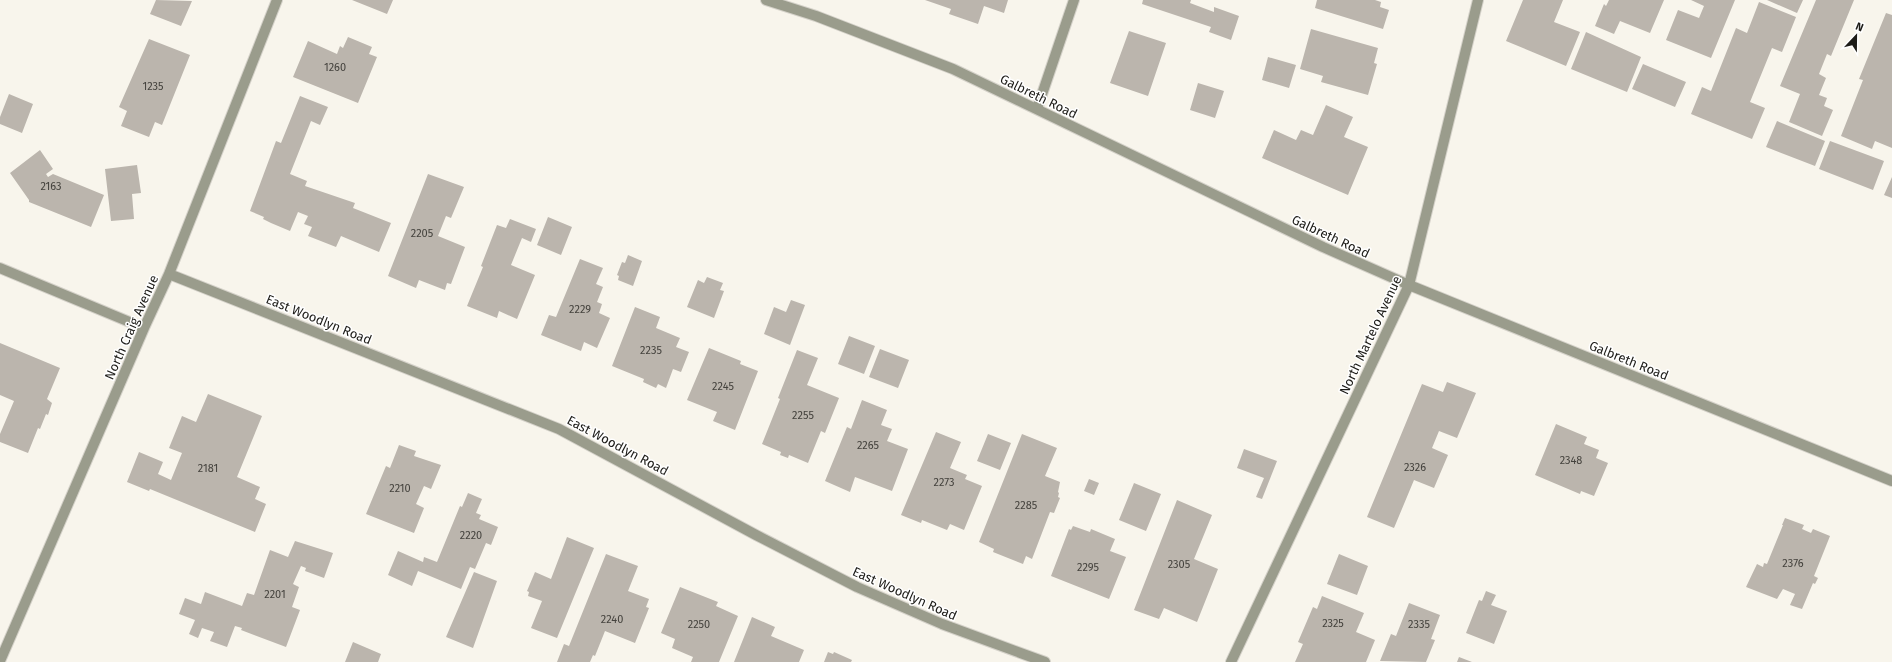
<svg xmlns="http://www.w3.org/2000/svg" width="1892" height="662" viewBox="0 0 1892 662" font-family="'Fira Sans',sans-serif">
	<rect width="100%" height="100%" fill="#f8f5ec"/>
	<!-- building -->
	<path fill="#bbb5ad" d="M 156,0 L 192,1 L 181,26 L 150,14 Z
		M 352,0 L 393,0 L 387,14 Z
		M 925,0 L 1008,0 L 1004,13 L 984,6 L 978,24 L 949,14 L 951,9 Z
		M 1143,0 L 1191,0 L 1190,3 L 1214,12 L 1214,7 L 1239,16 L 1231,40 L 1209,32 L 1211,27 L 1142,4 Z
		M 1317,0 L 1375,0 L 1381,2 L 1380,7 L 1389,10 L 1383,29 L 1315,8 Z
		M 1523,0 L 1563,0 L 1554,22 L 1580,32 L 1566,66 L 1506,41 Z
		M 1609,0 L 1664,0 L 1650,33 L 1620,21 L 1614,34 L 1595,26 L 1604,4 L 1606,6 Z
		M 1691,0 L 1735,0 L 1711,58 L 1666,40 L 1678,10 L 1699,18 L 1704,6 Z
		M 1767,0 L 1803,0 L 1797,13 Z
		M 1816,0 L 1854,0 L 1831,56 L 1827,54 L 1819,74 L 1826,78 L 1819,95 L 1827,98 L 1824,106 L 1833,110 L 1822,136 L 1789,122 L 1800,94 L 1780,86 Z
		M 1759,2 L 1796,17 L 1782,52 L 1772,48 L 1750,102 L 1765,108 L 1752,139 L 1691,114 L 1702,87 L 1711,91 L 1736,28 L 1747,33 Z
		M 1886,13 L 1892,15 L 1892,148 L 1875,141 L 1872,149 L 1841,136 L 1863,80 L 1859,79 Z
		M 1311,29 L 1378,48 L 1374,63 L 1377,64 L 1368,95 L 1321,82 L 1323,76 L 1300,69 Z
		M 1129,31 L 1166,43 L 1148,96 L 1110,83 Z
		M 1586,32 L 1641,57 L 1627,92 L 1571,69 Z
		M 348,37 L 372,47 L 369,54 L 377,57 L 358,103 L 293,77 L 308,41 L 337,54 L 340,46 L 343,48 Z
		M 149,39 L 190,55 L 162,125 L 155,122 L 149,137 L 121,126 L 127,111 L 119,107 Z
		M 1268,57 L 1296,65 L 1289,88 L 1262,80 Z
		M 1643,64 L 1686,82 L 1675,107 L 1632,89 Z
		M 1198,83 L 1224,91 L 1215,118 L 1190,110 Z
		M 9,94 L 33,104 L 22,133 L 0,124 L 0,117 Z
		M 300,96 L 328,107 L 320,125 L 311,121 L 290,174 L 307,181 L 305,186 L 355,203 L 353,208 L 391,223 L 379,252 L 341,236 L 336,247 L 308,236 L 312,227 L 304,224 L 308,216 L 298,212 L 290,231 L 271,223 L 263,219 L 264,217 L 250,211 L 276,141 L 281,143 Z
		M 1326,105 L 1353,117 L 1344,137 L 1368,147 L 1348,195 L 1262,158 L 1274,130 L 1296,140 L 1301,130 L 1313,135 Z
		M 1777,121 L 1825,141 L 1815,166 L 1766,147 Z
		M 1830,141 L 1884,161 L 1873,190 L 1819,169 Z
		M 40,150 L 53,169 L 46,174 L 48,177 L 53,174 L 104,195 L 91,227 L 29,202 L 29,200 L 10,173 Z
		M 137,165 L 141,193 L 132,194 L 134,219 L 111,221 L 105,169 Z
		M 428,174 L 464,187 L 451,218 L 446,216 L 438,236 L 465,247 L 451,284 L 447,283 L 445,290 L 419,280 L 416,288 L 388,276 Z
		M 1892,177 L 1892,198 L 1884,195 Z
		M 548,217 L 572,227 L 561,255 L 537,245 Z
		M 510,219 L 536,229 L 531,242 L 522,238 L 511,265 L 535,275 L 517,319 L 499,311 L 497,318 L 467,306 L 483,267 L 481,266 L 497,225 L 506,228 Z
		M 628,255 L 642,261 L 633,286 L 618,280 L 619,276 L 617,275 L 622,262 L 625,263 Z
		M 580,259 L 603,268 L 596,284 L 603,287 L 597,302 L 602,304 L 599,313 L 610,318 L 597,348 L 584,342 L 581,351 L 541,335 L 549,315 L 556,317 Z
		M 707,277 L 723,283 L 720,290 L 724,291 L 714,318 L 687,307 L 698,280 L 704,283 Z
		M 791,300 L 805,305 L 790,345 L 764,334 L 774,307 L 786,312 Z
		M 635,307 L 660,317 L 656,328 L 680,338 L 676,347 L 689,352 L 681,372 L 673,369 L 666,388 L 658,384 L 656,388 L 643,382 L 644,379 L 612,366 Z
		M 849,336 L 875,346 L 864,374 L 838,364 Z
		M 0,343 L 60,368 L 47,399 L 52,403 L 48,415 L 46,414 L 40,429 L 38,428 L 28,453 L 0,442 L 0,434 L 14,401 L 0,395 Z
		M 709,348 L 741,361 L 740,364 L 758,371 L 735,430 L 713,421 L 717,412 L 687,400 Z
		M 880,349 L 909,360 L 898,388 L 869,377 Z
		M 797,350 L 818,358 L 807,385 L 839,398 L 825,433 L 821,431 L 808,463 L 789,455 L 788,458 L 780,455 L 781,452 L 762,444 L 780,399 L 778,398 Z
		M 1447,382 L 1476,393 L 1457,438 L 1439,431 L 1432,448 L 1448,455 L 1434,488 L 1414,480 L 1394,528 L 1367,517 L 1422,384 L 1443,392 Z
		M 208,394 L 262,416 L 237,477 L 260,487 L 255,499 L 266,504 L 255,532 L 150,489 L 149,491 L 127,482 L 139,452 L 163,462 L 158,474 L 171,480 L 182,453 L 169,448 L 182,416 L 196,422 Z
		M 862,400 L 887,410 L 881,425 L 892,429 L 887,441 L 908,449 L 892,491 L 855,477 L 850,492 L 825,481 L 847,427 L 851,429 Z
		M 1556,424 L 1587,437 L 1584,444 L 1599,450 L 1596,458 L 1608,463 L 1594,496 L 1581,491 L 1580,494 L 1535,475 Z
		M 936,432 L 961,442 L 950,468 L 967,475 L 965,479 L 982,486 L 964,530 L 950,524 L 947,530 L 922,520 L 921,523 L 901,515 Z
		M 988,434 L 1011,443 L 1000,470 L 977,461 Z
		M 1022,434 L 1057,448 L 1045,476 L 1060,482 L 1058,492 L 1059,493 L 1058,497 L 1060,498 L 1054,513 L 1050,512 L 1032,559 L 1026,556 L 1023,564 L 993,552 L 994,549 L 979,542 Z
		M 399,445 L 416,451 L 414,456 L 441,465 L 431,489 L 424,486 L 416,504 L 424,508 L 414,533 L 366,514 L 386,466 L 390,468 Z
		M 1244,449 L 1277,461 L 1262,499 L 1256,497 L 1264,478 L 1237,468 Z
		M 1089,479 L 1099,483 L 1094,495 L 1084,491 Z
		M 1134,483 L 1161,494 L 1146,531 L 1119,520 Z
		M 468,493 L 482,499 L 476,513 L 481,515 L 479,519 L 498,527 L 491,545 L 486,543 L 475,569 L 470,567 L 461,589 L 418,571 L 412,586 L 388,575 L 398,551 L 423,562 L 424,557 L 437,562 L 460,506 L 462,507 Z
		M 1177,500 L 1212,515 L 1194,559 L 1218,569 L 1197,622 L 1164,608 L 1159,619 L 1134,610 Z
		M 1785,518 L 1804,525 L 1802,529 L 1811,533 L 1813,529 L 1830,536 L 1814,576 L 1818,578 L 1815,584 L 1813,583 L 1802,609 L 1790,605 L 1795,594 L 1783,589 L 1777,599 L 1746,587 L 1757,564 L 1763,567 L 1764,563 L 1767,564 L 1783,525 L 1782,525 Z
		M 1073,526 L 1090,532 L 1091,529 L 1115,539 L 1110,551 L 1126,557 L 1109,599 L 1051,576 L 1069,529 L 1071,530 Z
		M 567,537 L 594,548 L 557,638 L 531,628 L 542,601 L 528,596 L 529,592 L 527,591 L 535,572 L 551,579 Z
		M 295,541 L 333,553 L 324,578 L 305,571 L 306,568 L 301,566 L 293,584 L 299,587 L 292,607 L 300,610 L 286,647 L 241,630 L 242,628 L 235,626 L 227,647 L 210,641 L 214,632 L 202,628 L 198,638 L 189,634 L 195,620 L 179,614 L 185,598 L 201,604 L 205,592 L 242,606 L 247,593 L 254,595 L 270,550 L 288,557 Z
		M 606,554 L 638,566 L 628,591 L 649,599 L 646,607 L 649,608 L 635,643 L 605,631 L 595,656 L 593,655 L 590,662 L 557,662 L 564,644 L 569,646 Z
		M 1339,554 L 1368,566 L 1357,595 L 1327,584 Z
		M 474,572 L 497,581 L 473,648 L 446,637 Z
		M 680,587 L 718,602 L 716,606 L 738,616 L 719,662 L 691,662 L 693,657 L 672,648 L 675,639 L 661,633 Z
		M 1486,591 L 1496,595 L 1491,605 L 1507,611 L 1494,644 L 1466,633 L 1479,600 L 1482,601 Z
		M 1322,596 L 1364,613 L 1356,632 L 1375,640 L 1366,662 L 1295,662 L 1303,644 L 1298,642 L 1313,607 L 1317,609 Z
		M 1409,603 L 1440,615 L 1431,639 L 1435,640 L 1426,662 L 1380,661 L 1391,634 L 1396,636 Z
		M 752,617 L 775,627 L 771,636 L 804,650 L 799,662 L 734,662 Z
		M 353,642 L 381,654 L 378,662 L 345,662 Z
		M 828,652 L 833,654 L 834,652 L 852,660 L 851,662 L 824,662 Z
		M 1459,657 L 1472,662 L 1457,662 Z"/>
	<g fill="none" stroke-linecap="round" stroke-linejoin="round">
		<!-- minor casing -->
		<g stroke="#d5d2ca" stroke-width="12">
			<path id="minor" d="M 766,0 L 816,16 L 953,69 L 1323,247 L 1409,285 L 1892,481
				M 1037,109 L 1074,0
				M 0,268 L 144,328
				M 169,274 L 559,429 L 756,535 L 857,587 L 942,624 L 1045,662
				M 0,661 L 144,328 L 169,274 L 277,0
				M 1231,662 L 1409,285 L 1478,0"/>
		</g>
		<!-- minor -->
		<use href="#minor" stroke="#9a9c8c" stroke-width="10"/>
	</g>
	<g text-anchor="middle" stroke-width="3" stroke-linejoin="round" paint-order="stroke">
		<!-- number labels -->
		<g font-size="11" fill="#44423d">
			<text x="335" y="71">1260</text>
			<text x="153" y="90">1235</text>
			<text x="51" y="190">2163</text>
			<text x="422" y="237">2205</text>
			<text x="580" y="313">2229</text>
			<text x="651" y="354">2235</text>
			<text x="723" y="390">2245</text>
			<text x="803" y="419">2255</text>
			<text x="868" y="449">2265</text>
			<text x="1571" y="464">2348</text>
			<text x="1415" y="471">2326</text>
			<text x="208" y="472">2181</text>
			<text x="944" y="486">2273</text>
			<text x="400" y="492">2210</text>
			<text x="1026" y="509">2285</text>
			<text x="471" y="539">2220</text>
			<text x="1793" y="567">2376</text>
			<text x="1179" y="568">2305</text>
			<text x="1088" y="571">2295</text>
			<text x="275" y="598">2201</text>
			<text x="612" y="623">2240</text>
			<text x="1333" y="627">2325</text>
			<text x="699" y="628">2250</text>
			<text x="1419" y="628">2335</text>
		</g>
		<!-- street labels -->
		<g font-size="13" fill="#1d1c18" stroke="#fff">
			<text transform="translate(1039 96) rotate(26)" y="5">Galbreth Road</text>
			<text transform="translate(1331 236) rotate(25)" y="5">Galbreth Road</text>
			<text transform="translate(319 319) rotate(22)" y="5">East Woodlyn Road</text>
			<text transform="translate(131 327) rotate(-66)" y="5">North Craig Avenue</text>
			<text transform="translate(1370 335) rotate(-65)" y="5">North Martelo Avenue</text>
			<text transform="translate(1629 360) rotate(22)" y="5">Galbreth Road</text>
			<text transform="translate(618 445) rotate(28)" y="5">East Woodlyn Road</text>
			<text transform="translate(905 593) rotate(24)" y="5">East Woodlyn Road</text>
		</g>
	</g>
	<!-- north arrow -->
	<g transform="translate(1856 36) rotate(22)" stroke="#ffffff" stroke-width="3" paint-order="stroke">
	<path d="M0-3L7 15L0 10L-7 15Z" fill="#1d1c18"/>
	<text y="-6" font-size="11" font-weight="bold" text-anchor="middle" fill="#1d1c18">N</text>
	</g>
</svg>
